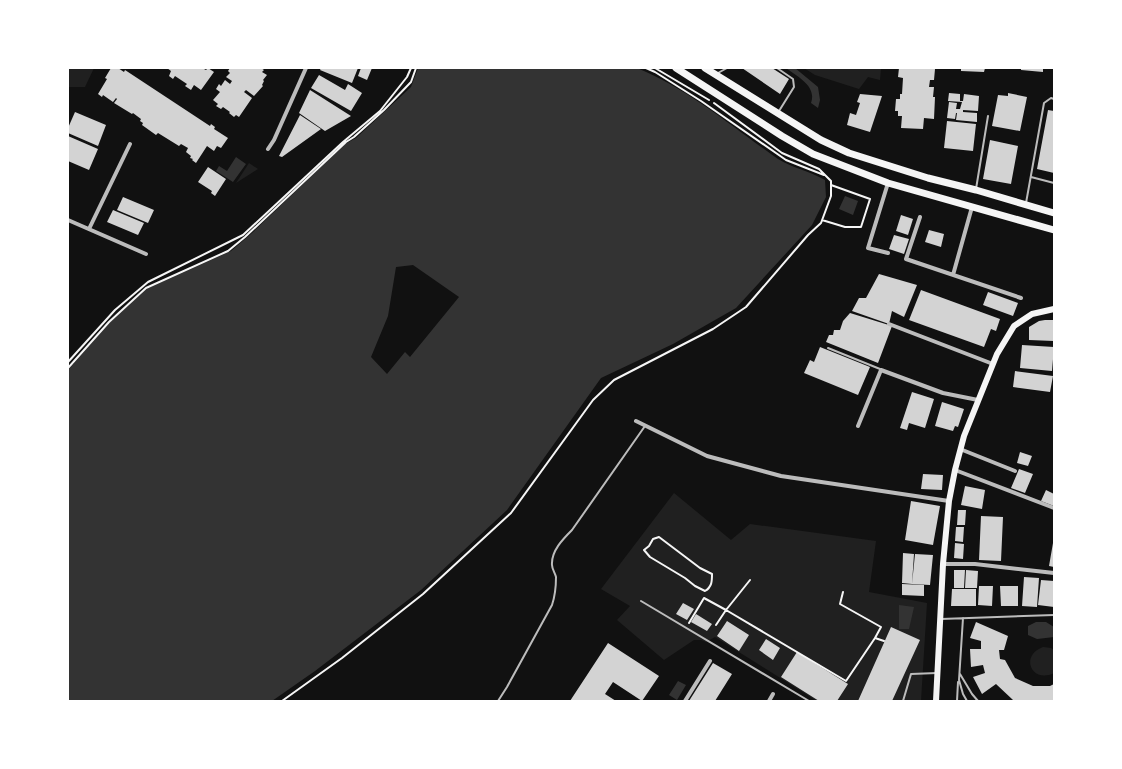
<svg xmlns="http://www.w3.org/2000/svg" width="1122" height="769" viewBox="0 0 1122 769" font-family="'Exo 2',sans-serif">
	<rect width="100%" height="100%" fill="#111"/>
	<!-- green -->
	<path fill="#202020" d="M 68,68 L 94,68 L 85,87 L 68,87 Z
		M 804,68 L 881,68 L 880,80 L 868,77 L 859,89 L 815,75 Z
		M 249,163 L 258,169 L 236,183 Z
		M 674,493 L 731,540 L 750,524 L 876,541 L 869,592 L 927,603 L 921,701 L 817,701 L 715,637 L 706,642 L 701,640 L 694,640 L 664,660 L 617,620 L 630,606 L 601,589 Z
		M 1043,647 L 1051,648 L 1054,650 L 1054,673 C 1032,684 1019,656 1043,647 Z"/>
	<!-- water -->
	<path fill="#333" fill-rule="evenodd" d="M 418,68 L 637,68 C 689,89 732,127 778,159 C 792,168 810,171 825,180 L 826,197 L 812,225 L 736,308 L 673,344 L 601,378 L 507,510 L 421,590 L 315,671 L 272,701 L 68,701 L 68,370 L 110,322 L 144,290 L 231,251 L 252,233 L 345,144 L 356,138 L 411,87 ZM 413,265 L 459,297 L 410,357 L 405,352 L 387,374 L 371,357 L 388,316 L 396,267 Z
		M 786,68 L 795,68 L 818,87 L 820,100 L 818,108 L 811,103 C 817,86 798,77 786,68 Z
		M 236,157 L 246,164 L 233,182 L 216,171 L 219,166 L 227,171 Z
		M 845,196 L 858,201 L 853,215 L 839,209 Z
		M 899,605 L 914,607 L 909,629 L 899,629 Z
		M 1036,622 L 1046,622 L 1054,627 L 1054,637 L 1037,639 L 1028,635 L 1028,626 Z
		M 678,681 L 686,685 L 677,700 L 669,695 Z"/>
	<!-- building -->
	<path fill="#d3d3d3" d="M 111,68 L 118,68 L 124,72 L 125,70 L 210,126 L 211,124 L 215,127 L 214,129 L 228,138 L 221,148 L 217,146 L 214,151 L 207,146 L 196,163 L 192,160 L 193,159 L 190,158 L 191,156 L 186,152 L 188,148 L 181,144 L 179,146 L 158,133 L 156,135 L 142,125 L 143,123 L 140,121 L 141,119 L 133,113 L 132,114 L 114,103 L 117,99 L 116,98 L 113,102 L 103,95 L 102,97 L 98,94 L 107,79 L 105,78 Z
		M 167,68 L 205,68 L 204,69 L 206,70 L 208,68 L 214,72 L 201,90 L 194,85 L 191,90 L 185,86 L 187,84 L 175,76 L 173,79 L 169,76 L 171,71 Z
		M 230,68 L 261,68 L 264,70 L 262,72 L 267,75 L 263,80 L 264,81 L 262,85 L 263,86 L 254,96 L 246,90 L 244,92 L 252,98 L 239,117 L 236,115 L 234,117 L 229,113 L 230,112 L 223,107 L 221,109 L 216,106 L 218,104 L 213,100 L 220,92 L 216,89 L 219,84 L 221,86 L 225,80 L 230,84 L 232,81 L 226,77 L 230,73 L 228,71 Z
		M 321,68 L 358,68 L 352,83 L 320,70 Z
		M 361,68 L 372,68 L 367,80 L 358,76 Z
		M 742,68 L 772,68 L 789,79 L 780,94 Z
		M 899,68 L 935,69 L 934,80 L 930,80 L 929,87 L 934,87 L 933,97 L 935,97 L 934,119 L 924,118 L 923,129 L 901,128 L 902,116 L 898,116 L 898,111 L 895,111 L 896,99 L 900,99 L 900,94 L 902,94 L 903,78 L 898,77 Z
		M 961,68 L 985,68 L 984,72 L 961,71 Z
		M 1021,68 L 1043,68 L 1043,72 L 1021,70 Z
		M 319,75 L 345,90 L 348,84 L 362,93 L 351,111 L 311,88 Z
		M 310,90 L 351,116 L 325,131 L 299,113 Z
		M 949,93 L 960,94 L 960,101 L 963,101 L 964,94 L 979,96 L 978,111 L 963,110 L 963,112 L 977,113 L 977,122 L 956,120 L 957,113 L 956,113 L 955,119 L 947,118 L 949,102 L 957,103 L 956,109 L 960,109 L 962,102 L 948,101 Z
		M 1008,93 L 1027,97 L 1020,131 L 992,126 L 998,95 L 1008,96 Z
		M 860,94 L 882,96 L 870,132 L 847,125 L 850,113 L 856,115 L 860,103 L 857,102 Z
		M 1048,110 L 1054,111 L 1054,173 L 1037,169 Z
		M 75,112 L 106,125 L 98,146 L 68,133 L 68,128 Z
		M 300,115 L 321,129 L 282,157 L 279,156 Z
		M 947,121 L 976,124 L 973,151 L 944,148 Z
		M 68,136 L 98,149 L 89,170 L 68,161 Z
		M 990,140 L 1018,146 L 1011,184 L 983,179 Z
		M 208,167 L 226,179 L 215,196 L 211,193 L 212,191 L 198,182 Z
		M 123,197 L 154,210 L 148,223 L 117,210 Z
		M 113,210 L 144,223 L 138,235 L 107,222 Z
		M 901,215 L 913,219 L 908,235 L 896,231 Z
		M 929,230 L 944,234 L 941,247 L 925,242 Z
		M 894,235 L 909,239 L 904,254 L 889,249 Z
		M 879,274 L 917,285 L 904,317 L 892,311 L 889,324 L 852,311 L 859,298 L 866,298 Z
		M 921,290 L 1000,319 L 996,331 L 991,329 L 984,347 L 909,320 Z
		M 988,292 L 1018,303 L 1013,316 L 983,305 Z
		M 850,313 L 892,326 L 878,363 L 826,342 L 829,335 L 833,335 L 834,330 L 840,330 L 843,321 Z
		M 1045,320 L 1054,320 L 1054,341 L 1029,340 L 1029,327 L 1039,321 Z
		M 1022,345 L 1054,347 L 1052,371 L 1020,368 Z
		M 820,347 L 870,367 L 858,395 L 804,373 L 810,360 L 814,362 Z
		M 1015,371 L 1053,376 L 1050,392 L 1013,387 Z
		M 912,392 L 934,399 L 925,428 L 909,423 L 907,430 L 900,428 Z
		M 942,402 L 964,409 L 958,427 L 955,426 L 953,431 L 935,426 Z
		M 1020,452 L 1032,456 L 1028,466 L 1017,463 Z
		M 1019,469 L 1033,474 L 1025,493 L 1011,488 Z
		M 923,474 L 943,475 L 942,490 L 921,489 Z
		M 965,486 L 985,490 L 982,509 L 961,505 Z
		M 1046,490 L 1054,494 L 1054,506 L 1041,501 Z
		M 911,501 L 940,506 L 933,545 L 905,540 Z
		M 958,510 L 966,510 L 965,525 L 957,525 Z
		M 981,516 L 1003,517 L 1001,561 L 979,560 Z
		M 956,527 L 964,527 L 963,542 L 955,541 Z
		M 955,543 L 964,544 L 963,559 L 954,558 Z
		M 1053,543 L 1054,543 L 1054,567 L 1049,566 Z
		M 903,553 L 914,554 L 912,584 L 902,583 Z
		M 915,554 L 933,555 L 930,585 L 912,584 Z
		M 954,570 L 965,570 L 964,588 L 954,588 Z
		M 966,570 L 978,571 L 977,588 L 965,588 Z
		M 1024,577 L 1039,578 L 1037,607 L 1022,606 Z
		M 1041,580 L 1054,581 L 1054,607 L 1038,605 Z
		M 902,584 L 924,585 L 924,596 L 902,595 Z
		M 979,586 L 993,586 L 992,606 L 978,605 Z
		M 1000,586 L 1018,586 L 1018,606 L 1001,606 Z
		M 952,589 L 976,589 L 976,606 L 951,606 Z
		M 683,603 L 694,609 L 687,620 L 676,614 Z
		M 696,614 L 712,624 L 707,631 L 691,622 Z
		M 727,621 L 749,635 L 739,651 L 717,636 Z
		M 976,622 L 1008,636 L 1004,650 L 999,650 L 1000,659 L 1005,660 L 1015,678 L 1033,686 L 1050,686 L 1054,684 L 1054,701 L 1012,701 L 1013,700 L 996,684 L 982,694 L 973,677 L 985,673 L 983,665 L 971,667 L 970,649 L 981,649 L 981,641 L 970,638 Z
		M 891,627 L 920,640 L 892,701 L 858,701 Z
		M 766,639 L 780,648 L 773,660 L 759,650 Z
		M 608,643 L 659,676 L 642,701 L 613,682 L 605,694 L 616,701 L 570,701 Z
		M 797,652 L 848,684 L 837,701 L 819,701 L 781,677 Z
		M 713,663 L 732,674 L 715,701 L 689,701 Z"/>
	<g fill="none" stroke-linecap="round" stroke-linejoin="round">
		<!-- path -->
		<path stroke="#f5f5f5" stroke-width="2" d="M 646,68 L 655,72 L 701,101 L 786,160 L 824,175
			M 655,68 L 709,100
			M 822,220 L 845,227 L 861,227 L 870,199 L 831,185
			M 68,362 L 115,310 L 148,282 L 243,235 L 343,142 L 380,111 L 407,77 L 411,68
			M 68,368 L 109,322 L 146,288 L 228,251 L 245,237 L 346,142 L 354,137 L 384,110 L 411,82 L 416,68
			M 659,537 L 700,568 L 712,574 C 712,581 712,587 705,591 L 695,586 L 685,578 L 650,557 L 644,550 L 649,546 L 653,539 Z
			M 750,580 L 726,610 L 846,681 L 875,638 L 884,641
			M 843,592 L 840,604 L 881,627 L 875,638
			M 689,623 L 704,598 L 726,610 L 716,625
			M 282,701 L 342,658 L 423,594 L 511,513 L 593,400 L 614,380 L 713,329 L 746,307 L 808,235 L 821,223 L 831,196 L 831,181 L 819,169 L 782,153 L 714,103"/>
		<!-- service -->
		<path stroke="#bcbcbc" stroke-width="2" d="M 777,68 L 793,79 L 794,87 L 779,111
			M 718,73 L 727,68
			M 1031,177 L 1054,183
			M 976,189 L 988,116
			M 1026,203 L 1044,103 L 1051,98 L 1054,99
			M 828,348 L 880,369
			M 641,601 L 809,701
			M 963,618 L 959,680 L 963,694 L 967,701
			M 941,619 L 1054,615
			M 960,674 L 972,694 L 978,701
			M 498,701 L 507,687 L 552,605 C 555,596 556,586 556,577 C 555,573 552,569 552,565 C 551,551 563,539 572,530 L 645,426
			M 903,701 L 911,674 L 937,673
			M 957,701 L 958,682"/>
		<!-- minor -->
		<path stroke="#bcbcbc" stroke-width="4" d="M 268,149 L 274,140 L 306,68
			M 888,183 L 868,248 L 888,253
			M 920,217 L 906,259 L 1021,298
			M 68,220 L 146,254
			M 89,229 L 130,144
			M 953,275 L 972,207
			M 889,324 L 993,364
			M 636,421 L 707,456 L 781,476 L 949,501
			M 858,426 L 881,370 L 943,393 L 978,400
			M 960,449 L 1015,471
			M 955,470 L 1054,508
			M 943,564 L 975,564 L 1054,573
			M 685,701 L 710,661
			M 769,701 L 773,694"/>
		<!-- secondary -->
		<path stroke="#f5f5f5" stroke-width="6" d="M 936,701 L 943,564 L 949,501 L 955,470 L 964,436 L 997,354 L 1014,326 L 1032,314 L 1054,309"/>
		<!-- primary -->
		<path stroke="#f5f5f5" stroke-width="7" d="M 676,68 L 782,136 L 813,154 L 888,183 L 1054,230
			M 705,68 L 821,140 L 849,153 L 928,178 L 976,190 L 1054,213"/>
	</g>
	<!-- border -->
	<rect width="1122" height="769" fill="none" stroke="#ffffff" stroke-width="138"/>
</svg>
